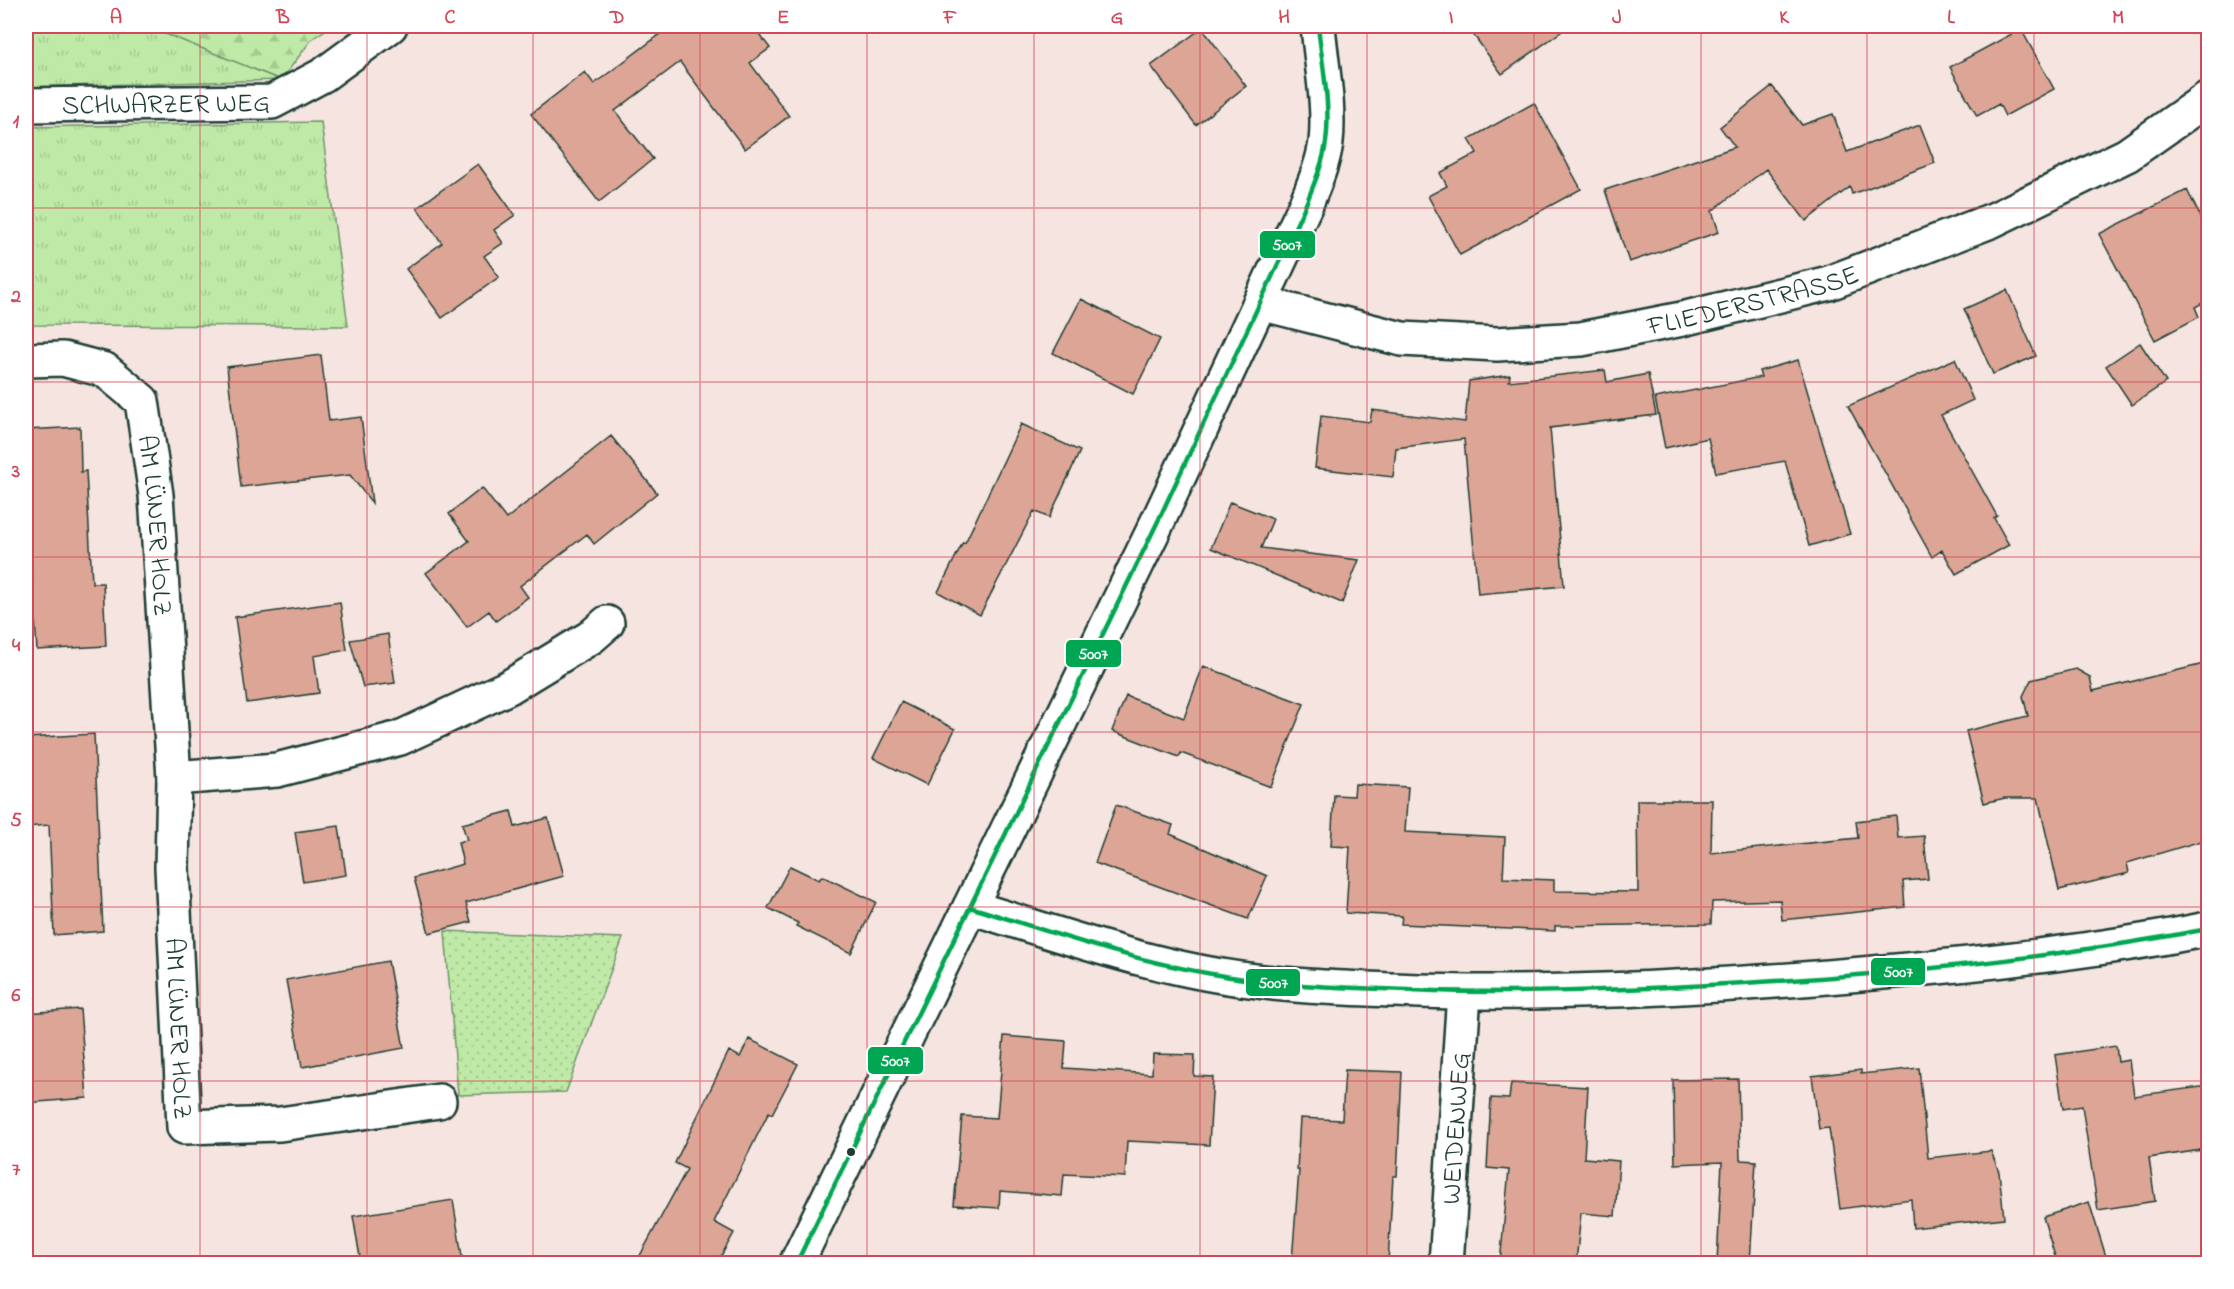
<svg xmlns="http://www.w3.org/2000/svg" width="2234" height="1289" viewBox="0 0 2234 1289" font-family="'Indie Flower',sans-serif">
	<defs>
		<pattern id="grass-tufts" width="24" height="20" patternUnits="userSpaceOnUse" patternTransform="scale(1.5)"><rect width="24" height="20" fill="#bfe9a6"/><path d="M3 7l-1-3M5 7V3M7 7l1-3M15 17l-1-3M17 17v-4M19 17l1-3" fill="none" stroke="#a4c990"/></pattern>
		<pattern id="forest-firs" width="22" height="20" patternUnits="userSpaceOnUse" patternTransform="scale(1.5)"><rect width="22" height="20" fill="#bfe9a6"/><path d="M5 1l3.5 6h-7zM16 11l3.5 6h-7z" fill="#a4c990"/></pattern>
		<pattern id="park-dots" width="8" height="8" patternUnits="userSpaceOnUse" patternTransform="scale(1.5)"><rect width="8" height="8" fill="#bfe9a6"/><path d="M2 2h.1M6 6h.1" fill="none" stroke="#a4c990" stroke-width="1.8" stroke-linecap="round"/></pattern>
	</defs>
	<rect width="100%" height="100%" fill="#f5e4df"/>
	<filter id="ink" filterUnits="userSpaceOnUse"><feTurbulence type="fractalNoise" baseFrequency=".0167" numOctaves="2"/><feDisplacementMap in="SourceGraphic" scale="12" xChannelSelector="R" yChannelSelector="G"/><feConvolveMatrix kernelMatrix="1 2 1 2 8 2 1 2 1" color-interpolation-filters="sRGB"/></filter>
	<g filter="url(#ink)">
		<!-- grass -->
		<path fill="url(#grass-tufts)" stroke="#6f936d" stroke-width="1.5" d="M 26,26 L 146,26 L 281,80 L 26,87 Z
			M 321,122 L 348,326 L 26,325 L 26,127 Z"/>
		<!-- forest -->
		<path fill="url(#forest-firs)" stroke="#6f936d" stroke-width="1.5" d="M 146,26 L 331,26 L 312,39 L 281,80 Z"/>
		<!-- park -->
		<path fill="url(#park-dots)" stroke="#6f936d" stroke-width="1.5" d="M 445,931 L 623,938 L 566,1092 L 458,1095 Z"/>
		<!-- building -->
		<path fill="#dda595" stroke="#1f3d34" stroke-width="1.5" d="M 652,26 L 753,26 L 770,48 L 750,63 L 789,116 L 745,149 L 680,62 L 615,111 L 653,159 L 599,202 L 531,114 L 585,72 L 594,84 L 659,35 Z
			M 1467,26 L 1569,26 L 1502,74 Z
			M 1202,28 L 1246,86 L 1196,125 L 1151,66 Z
			M 2021,29 L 2054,89 L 2005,116 L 1999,104 L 1977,116 L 1950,67 Z
			M 1772,86 L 1802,125 L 1833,114 L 1847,152 L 1920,125 L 1935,163 L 1852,194 L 1850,187 L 1806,221 L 1766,169 L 1712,211 L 1719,232 L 1629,262 L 1605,190 L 1735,147 L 1720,127 Z
			M 1534,103 L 1581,189 L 1460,255 L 1428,196 L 1447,186 L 1440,173 L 1477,153 L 1469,139 Z
			M 478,164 L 515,215 L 494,230 L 503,243 L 484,256 L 499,277 L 442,318 L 406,269 L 442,243 L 417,208 Z
			M 2187,190 L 2208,232 L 2208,300 L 2195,307 L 2199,317 L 2155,340 L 2099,234 Z
			M 2007,290 L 2036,356 L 1993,374 L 1964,309 Z
			M 1081,299 L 1160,339 L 1133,394 L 1053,353 Z
			M 2140,343 L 2166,382 L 2132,405 L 2106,366 Z
			M 321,355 L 329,421 L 361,417 L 372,503 L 350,475 L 241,487 L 227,367 Z
			M 1955,359 L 1973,400 L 1941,415 L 1997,516 L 1994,518 L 2009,545 L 1956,574 L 1942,550 L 1932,557 L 1848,406 Z
			M 1798,360 L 1850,534 L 1809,546 L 1785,461 L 1716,473 L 1708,438 L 1665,448 L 1655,398 L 1761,377 L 1759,371 Z
			M 1605,370 L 1607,382 L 1648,374 L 1656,415 L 1550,428 L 1564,586 L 1478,594 L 1464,439 L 1396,448 L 1393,477 L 1315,468 L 1321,416 L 1370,422 L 1372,410 L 1465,422 L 1469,381 L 1510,375 L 1509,381 Z
			M 1021,424 L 1080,451 L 1049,518 L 1034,511 L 980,615 L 938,592 L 963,542 L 965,543 Z
			M 80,427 L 81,472 L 86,471 L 92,583 L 103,583 L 106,646 L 37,650 L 32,573 L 26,573 L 26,430 Z
			M 611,436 L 657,493 L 594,544 L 587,534 L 520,586 L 528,597 L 496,621 L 489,611 L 467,627 L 426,573 L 469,541 L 449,514 L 482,488 L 506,519 Z
			M 1230,502 L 1273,519 L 1261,548 L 1359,560 L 1342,603 L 1211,548 Z
			M 340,602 L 347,650 L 314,656 L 319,693 L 247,703 L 235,617 Z
			M 388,634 L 395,683 L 363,687 L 350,640 Z
			M 2208,663 L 2208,839 L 2127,863 L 2129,873 L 2059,890 L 2038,798 L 2005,798 L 1984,803 L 1966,731 L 2028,716 L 2023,696 L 2031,680 L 2076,669 L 2090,677 L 2093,691 Z
			M 1203,666 L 1304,704 L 1271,787 L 1181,753 L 1179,757 L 1112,731 L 1126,696 L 1184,718 Z
			M 901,702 L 955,729 L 927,785 L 873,758 Z
			M 94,734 L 103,931 L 54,935 L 49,825 L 26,827 L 26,738 Z
			M 1355,784 L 1408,787 L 1405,832 L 1505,837 L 1503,878 L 1554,880 L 1554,891 L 1638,892 L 1637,800 L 1712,800 L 1711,853 L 1858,838 L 1856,821 L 1896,816 L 1898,838 L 1924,836 L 1928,879 L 1903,881 L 1905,907 L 1782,920 L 1780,900 L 1712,902 L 1711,924 L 1555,926 L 1555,931 L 1401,924 L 1402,916 L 1346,913 L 1350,847 L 1331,846 L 1334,795 L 1354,796 Z
			M 1116,805 L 1173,825 L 1170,834 L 1267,876 L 1248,919 L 1095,863 Z
			M 511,811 L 515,827 L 548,818 L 564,876 L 466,903 L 471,922 L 429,933 L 414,878 L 463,864 L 458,842 L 467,840 L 462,824 Z
			M 339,826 L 346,875 L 303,882 L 295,832 Z
			M 790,866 L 819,880 L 822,876 L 876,902 L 851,953 L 796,926 L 798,923 L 768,908 Z
			M 388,961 L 404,1048 L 302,1067 L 286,980 Z
			M 80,1009 L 87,1098 L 26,1103 L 26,1013 Z
			M 1004,1036 L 1066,1041 L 1064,1068 L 1152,1074 L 1153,1054 L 1195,1055 L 1194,1076 L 1213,1077 L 1209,1145 L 1127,1141 L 1125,1177 L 1064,1174 L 1062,1196 L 1000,1191 L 999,1208 L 954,1205 L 962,1116 L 997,1118 Z
			M 749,1039 L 798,1064 L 772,1114 L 769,1112 L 714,1222 L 734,1233 L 717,1263 L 636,1263 L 687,1169 L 675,1163 L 729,1051 L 740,1057 Z
			M 2116,1046 L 2118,1062 L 2129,1060 L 2134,1096 L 2208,1086 L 2208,1149 L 2149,1158 L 2155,1201 L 2098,1210 L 2082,1106 L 2063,1109 L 2055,1055 Z
			M 1919,1068 L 1928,1158 L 1991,1151 L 1999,1172 L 2004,1218 L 1913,1228 L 1911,1199 L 1840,1209 L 1829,1128 L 1819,1129 L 1812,1076 L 1861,1070 L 1861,1074 Z
			M 1345,1070 L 1402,1072 L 1397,1176 L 1393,1176 L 1388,1263 L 1292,1261 L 1299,1170 L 1297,1170 L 1300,1118 L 1342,1120 Z
			M 1738,1079 L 1740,1160 L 1756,1161 L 1750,1263 L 1717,1263 L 1722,1162 L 1675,1164 L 1673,1080 Z
			M 1511,1083 L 1588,1087 L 1584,1158 L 1619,1161 L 1615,1216 L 1581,1213 L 1576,1263 L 1500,1263 L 1509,1170 L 1487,1168 L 1491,1098 L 1509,1099 Z
			M 453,1200 L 463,1263 L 361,1263 L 353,1216 Z
			M 2089,1202 L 2108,1263 L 2057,1263 L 2043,1217 Z"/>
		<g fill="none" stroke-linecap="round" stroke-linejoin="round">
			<!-- minor casing -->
			<g stroke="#1f3d34" stroke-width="38">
				<g id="minor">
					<path id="s1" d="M 26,105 L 272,102 L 323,75 L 390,26"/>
					<path id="s2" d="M 1260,303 L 1402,339 L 1497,344 L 1581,339 L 1682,319 L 1829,283 L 1993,220 L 2127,155 L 2208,98"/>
					<path id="s3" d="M 26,360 L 63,359 L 105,370 L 142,401 L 156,495 L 174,778 L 172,867 L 184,1127 L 280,1124 L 439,1101"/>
					<path d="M 174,778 L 277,770 L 400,738 L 509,687 L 591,637 L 607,623"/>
					<path d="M 970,907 C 1062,935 1153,968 1249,980 C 1297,987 1346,988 1394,990 C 1534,996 1675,989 1815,978 C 1947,967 2079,955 2208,929"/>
					<path d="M 796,1264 L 1159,519 L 1306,204 C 1314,184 1323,164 1326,142 C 1330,106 1321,62 1318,26"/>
					<path id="s4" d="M 1446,1264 L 1464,993"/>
				</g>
			</g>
			<!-- minor -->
			<use href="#minor" stroke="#fff" stroke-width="33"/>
			<!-- bus-1 casing -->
			<g stroke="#fff" stroke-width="9">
				<path id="bus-1" d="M 970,907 C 1050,932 1130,960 1212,974 C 1268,984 1325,987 1381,989 C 1463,993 1545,993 1627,989 C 1821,981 2017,965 2208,929
					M 796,1264 L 1159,519 L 1306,204 C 1314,184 1323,164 1326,142 C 1331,104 1322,64 1318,26"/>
			</g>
			<!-- bus-1 -->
			<use href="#bus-1" stroke="#00a651" stroke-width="4.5"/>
		</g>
	</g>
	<!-- grid -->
	<path fill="none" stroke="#d1495b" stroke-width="1.5" stroke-opacity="0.55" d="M 200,26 L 200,1264M 367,26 L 367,1264M 533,26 L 533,1264M 700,26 L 700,1264M 867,26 L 867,1264M 1034,26 L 1034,1264M 1200,26 L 1200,1264M 1367,26 L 1367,1264M 1534,26 L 1534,1264M 1701,26 L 1701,1264M 1867,26 L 1867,1264M 2034,26 L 2034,1264M 26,208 L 2208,208M 26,382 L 2208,382M 26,557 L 2208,557M 26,732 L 2208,732M 26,907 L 2208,907M 26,1081 L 2208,1081"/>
	<!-- markers -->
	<circle fill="#1f3d34" stroke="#fff" stroke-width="2" cx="851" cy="1152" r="5"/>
	<g text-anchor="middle" stroke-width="5" stroke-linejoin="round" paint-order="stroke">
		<!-- street labels -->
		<g font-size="27" fill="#1f3d34" stroke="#fff">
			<text dy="9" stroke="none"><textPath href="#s1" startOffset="140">SCHWARZER WEG</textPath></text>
			<text dy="9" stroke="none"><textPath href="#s2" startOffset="502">FLIEDERSTRASSE</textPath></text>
			<text dy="9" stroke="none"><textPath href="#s3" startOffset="254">AM LÜNER HOLZ</textPath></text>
			<text dy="9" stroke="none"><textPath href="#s3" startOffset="758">AM LÜNER HOLZ</textPath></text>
			<text dy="9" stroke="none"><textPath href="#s4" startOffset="136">WEIDENWEG</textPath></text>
		</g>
	</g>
	<g stroke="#fff" stroke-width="2">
		<rect x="1259" y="230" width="57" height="29" rx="6" fill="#00a651"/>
		<rect x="1065" y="639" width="57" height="29" rx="6" fill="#00a651"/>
		<rect x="1870" y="957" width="56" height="29" rx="6" fill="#00a651"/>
		<rect x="1245" y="968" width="56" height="29" rx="6" fill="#00a651"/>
		<rect x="867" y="1046" width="57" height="29" rx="6" fill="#00a651"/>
	</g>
	<g font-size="16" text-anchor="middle" font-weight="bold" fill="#fff">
		<text x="1287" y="250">5007</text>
		<text x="1093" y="659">5007</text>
		<text x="1898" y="977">5007</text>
		<text x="1273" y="988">5007</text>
		<text x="895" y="1066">5007</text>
	</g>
	<!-- margin -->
	<rect width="2234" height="1289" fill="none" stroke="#fff" stroke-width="66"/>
	<rect x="33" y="33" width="2168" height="1223" fill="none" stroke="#d1495b" stroke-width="2"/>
	<g font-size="20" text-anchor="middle" font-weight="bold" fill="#d1495b">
		<text x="116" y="23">A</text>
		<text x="283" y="23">B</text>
		<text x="450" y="23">C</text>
		<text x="617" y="23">D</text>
		<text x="783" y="23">E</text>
		<text x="950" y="23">F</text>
		<text x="1117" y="23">G</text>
		<text x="1284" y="23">H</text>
		<text x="1451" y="23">I</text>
		<text x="1617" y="23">J</text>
		<text x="1784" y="23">K</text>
		<text x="1951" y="23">L</text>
		<text x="2118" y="23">M</text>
		<text x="16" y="127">1</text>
		<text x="16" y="302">2</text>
		<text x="16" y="477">3</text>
		<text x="16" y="651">4</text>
		<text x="16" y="826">5</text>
		<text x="16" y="1001">6</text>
		<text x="16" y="1175">7</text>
	</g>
</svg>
